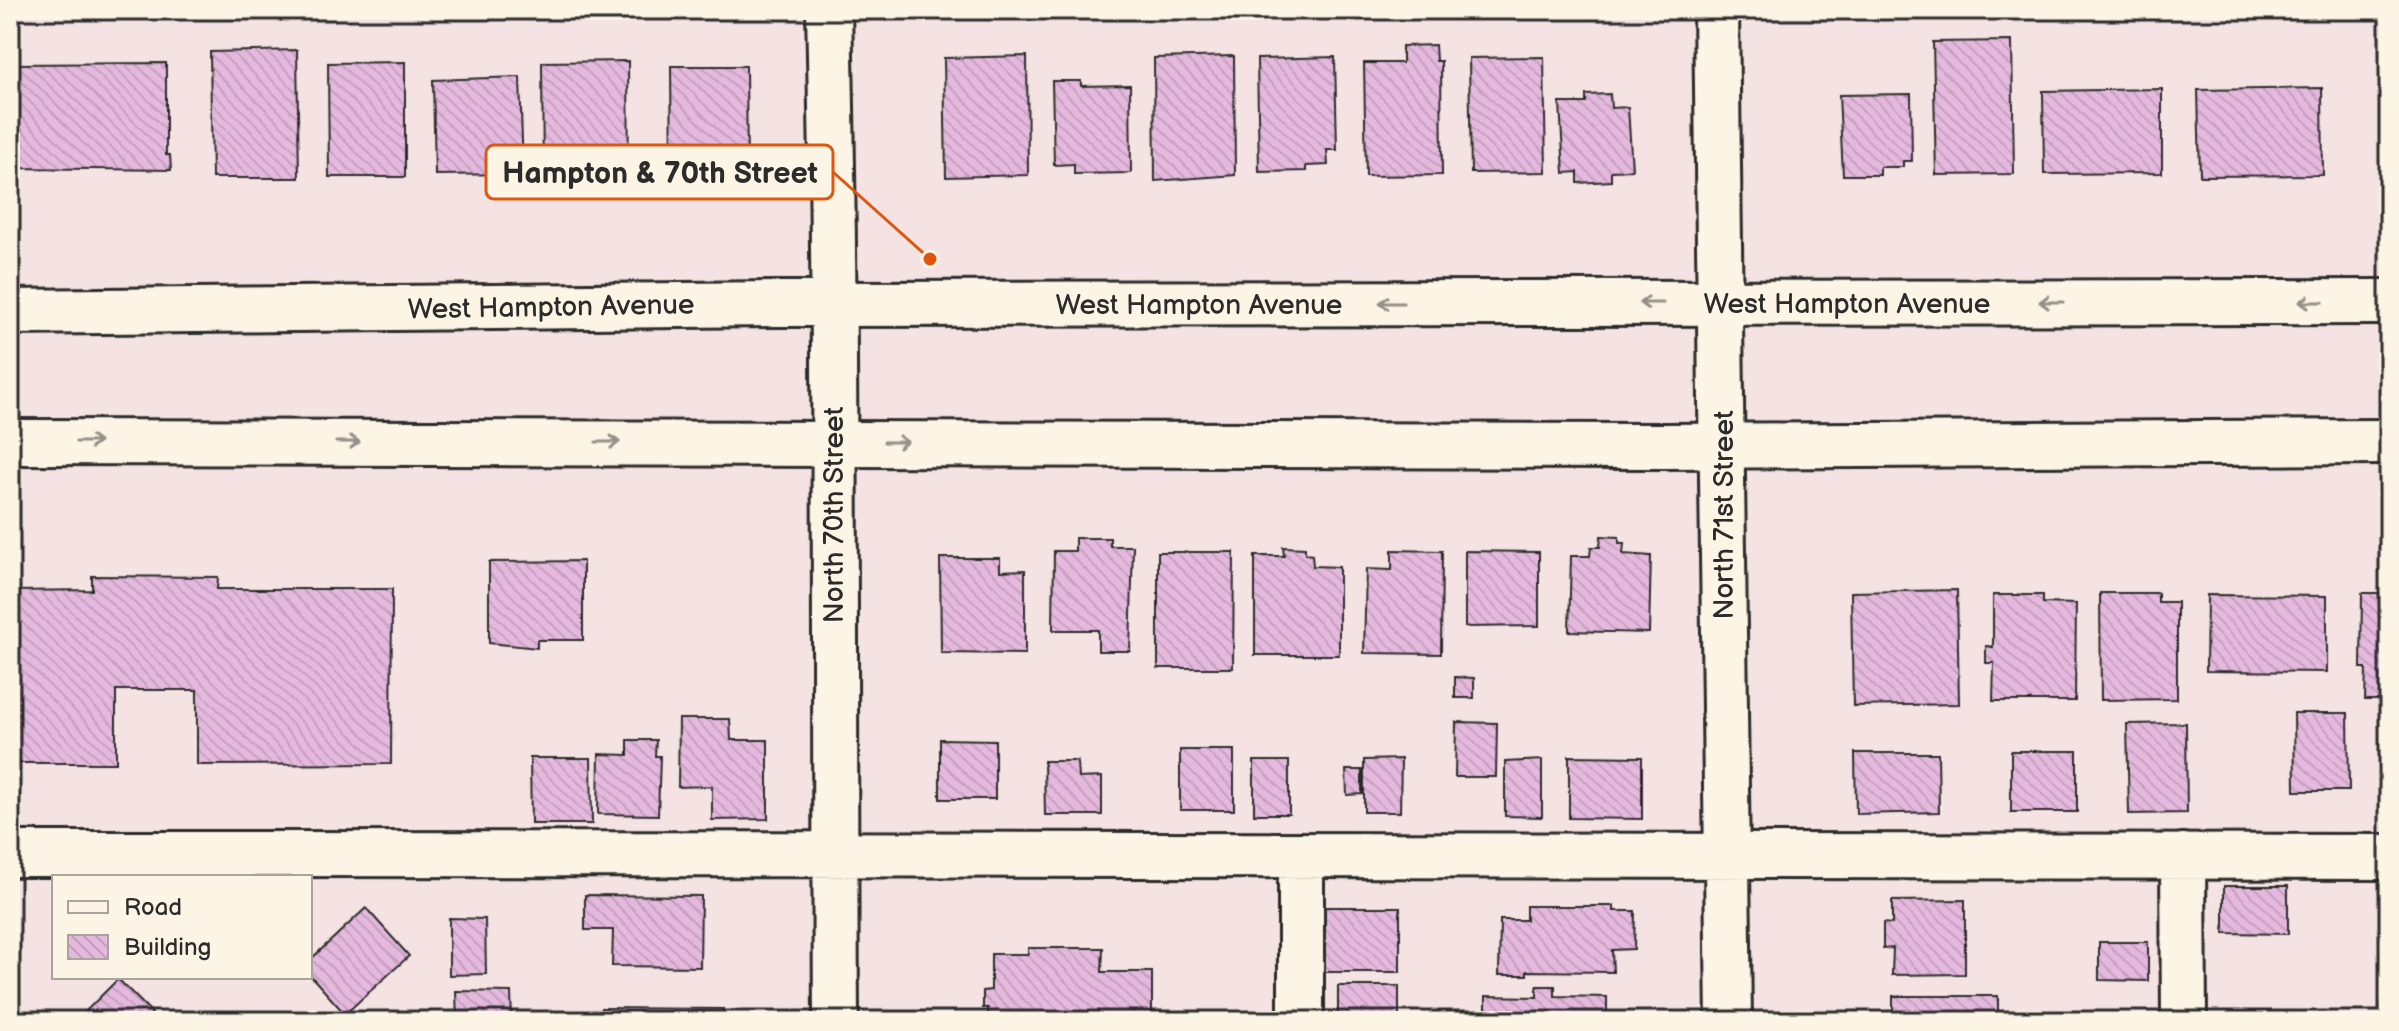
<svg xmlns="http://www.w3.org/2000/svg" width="2399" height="1031" viewBox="0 0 2399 1031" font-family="'Balsamiq Sans',sans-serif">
	<defs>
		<pattern id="building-back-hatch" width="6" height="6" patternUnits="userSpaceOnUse" patternTransform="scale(2)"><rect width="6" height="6" fill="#e5b9de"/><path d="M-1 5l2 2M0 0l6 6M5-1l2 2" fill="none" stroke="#c59fbf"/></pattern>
	</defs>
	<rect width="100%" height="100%" fill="#f5e3e3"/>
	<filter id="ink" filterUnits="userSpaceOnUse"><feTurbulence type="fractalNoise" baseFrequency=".0125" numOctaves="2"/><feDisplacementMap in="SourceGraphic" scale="16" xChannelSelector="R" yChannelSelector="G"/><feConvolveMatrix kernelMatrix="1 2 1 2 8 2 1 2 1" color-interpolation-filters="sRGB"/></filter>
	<g filter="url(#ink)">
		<!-- building -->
		<path fill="url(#building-back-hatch)" stroke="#2b2b2b" stroke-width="2" d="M 1825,10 L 1896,10 L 1896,12 L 1825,12 Z
			M 2012,41 L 2014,174 L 1936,175 L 1933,42 Z
			M 1435,45 L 1436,61 L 1441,61 L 1442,175 L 1366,176 L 1364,63 L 1402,63 L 1402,46 Z
			M 297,50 L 299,178 L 212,178 L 210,52 Z
			M 1027,56 L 1028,175 L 946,177 L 944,58 Z
			M 1234,56 L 1235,175 L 1155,181 L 1154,58 Z
			M 1335,57 L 1337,150 L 1327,150 L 1328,165 L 1306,166 L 1306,171 L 1259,172 L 1257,59 Z
			M 1544,57 L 1546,172 L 1471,173 L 1469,58 Z
			M 628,61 L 629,180 L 543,181 L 542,62 Z
			M 405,62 L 405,177 L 329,177 L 328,63 Z
			M 166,63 L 166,155 L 170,155 L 171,170 L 10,168 L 10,64 Z
			M 671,66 L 746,66 L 747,172 L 672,173 Z
			M 520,77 L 523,174 L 435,175 L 433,80 Z
			M 1052,81 L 1081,81 L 1081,86 L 1130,85 L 1131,173 L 1074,174 L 1074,164 L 1054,165 Z
			M 2322,88 L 2323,175 L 2200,176 L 2198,90 Z
			M 2162,89 L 2162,173 L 2044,174 L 2043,91 Z
			M 1610,94 L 1611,108 L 1628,107 L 1632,170 L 1611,171 L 1611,181 L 1578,183 L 1578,172 L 1564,173 L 1560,103 L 1586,103 L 1586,95 Z
			M 1911,94 L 1912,161 L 1903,161 L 1903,167 L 1880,167 L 1880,175 L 1843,175 L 1839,95 Z
			M 1601,536 L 1619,537 L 1619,543 L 1624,543 L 1623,554 L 1651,556 L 1649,633 L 1569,631 L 1571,556 L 1590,556 L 1591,547 L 1600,547 Z
			M 1075,538 L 1110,538 L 1110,546 L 1133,546 L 1130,651 L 1098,651 L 1098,630 L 1053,630 L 1054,551 L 1075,551 Z
			M 1283,547 L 1305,548 L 1305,554 L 1312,555 L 1313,566 L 1339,567 L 1339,655 L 1255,655 L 1255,556 L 1284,556 Z
			M 1392,550 L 1442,551 L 1441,654 L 1364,653 L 1366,569 L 1392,570 Z
			M 1465,551 L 1539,552 L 1539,626 L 1465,627 Z
			M 1158,552 L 1234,552 L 1233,668 L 1158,668 Z
			M 940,558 L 1000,558 L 1000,571 L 1025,570 L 1025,654 L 941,653 Z
			M 583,561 L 583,640 L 537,640 L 537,648 L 489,643 L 489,562 Z
			M 92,576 L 218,577 L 217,589 L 392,589 L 391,764 L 197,765 L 197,690 L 116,690 L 116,763 L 10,763 L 10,591 L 92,590 Z
			M 1957,590 L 1959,704 L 1853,706 L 1851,592 Z
			M 2100,593 L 2158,593 L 2158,602 L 2177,602 L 2177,699 L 2101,700 Z
			M 2362,593 L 2389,593 L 2389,700 L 2365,700 L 2366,668 L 2361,668 Z
			M 1993,595 L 2043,595 L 2043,603 L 2076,604 L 2075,701 L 1993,701 L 1994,663 L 1986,663 L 1986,646 L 1993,647 Z
			M 2207,595 L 2327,596 L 2327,672 L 2206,671 Z
			M 1455,677 L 1474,678 L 1474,698 L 1455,698 Z
			M 2294,713 L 2348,713 L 2349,791 L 2295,791 Z
			M 679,719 L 730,719 L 731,740 L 768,740 L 768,819 L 712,820 L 712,786 L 678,787 Z
			M 1456,722 L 1497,723 L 1496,777 L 1455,777 Z
			M 2186,723 L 2187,813 L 2129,814 L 2127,724 Z
			M 940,739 L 995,740 L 995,799 L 940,799 Z
			M 628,740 L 656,740 L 655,756 L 660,756 L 658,815 L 598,814 L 599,754 L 628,755 Z
			M 1180,750 L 1234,750 L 1234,810 L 1180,810 Z
			M 2011,751 L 2077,751 L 2077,812 L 2011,812 Z
			M 1855,753 L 1938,753 L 1939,812 L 1856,814 Z
			M 1569,756 L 1642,757 L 1642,819 L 1569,818 Z
			M 530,758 L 591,758 L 592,824 L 531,824 Z
			M 1401,759 L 1400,812 L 1364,812 L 1364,760 Z
			M 1542,760 L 1542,817 L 1505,816 L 1505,762 Z
			M 1044,761 L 1077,761 L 1078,778 L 1102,777 L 1102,815 L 1045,815 Z
			M 1254,761 L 1289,761 L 1289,814 L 1254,814 Z
			M 1346,770 L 1362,770 L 1362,794 L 1347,795 Z
			M 2224,886 L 2288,886 L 2288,934 L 2224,933 Z
			M 585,895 L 701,896 L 700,967 L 612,966 L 613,930 L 585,930 Z
			M 1965,900 L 1965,974 L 1892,975 L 1893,948 L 1883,949 L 1883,923 L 1892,924 L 1892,901 Z
			M 2385,900 L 2389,900 L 2389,974 L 2385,974 Z
			M 1526,906 L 1614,906 L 1614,911 L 1635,911 L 1634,949 L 1612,950 L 1613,972 L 1527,971 L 1527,975 L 1499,975 L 1500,920 L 1526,920 Z
			M 1325,907 L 1400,907 L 1400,972 L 1325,972 Z
			M 366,908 L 409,956 L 345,1014 L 310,975 L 310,960 Z
			M 449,918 L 485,919 L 486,974 L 449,975 Z
			M 2099,942 L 2148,942 L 2148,981 L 2099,980 Z
			M 1028,948 L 1103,948 L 1102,972 L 1152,972 L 1152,1021 L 1010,1021 L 1010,1014 L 988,1014 L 988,1008 L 983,1008 L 983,991 L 991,990 L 991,954 L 1028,954 Z
			M 118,979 L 152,1013 L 147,1021 L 76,1021 Z
			M 1338,986 L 1399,986 L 1399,1021 L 1338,1021 Z
			M 1537,986 L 1555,986 L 1555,996 L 1607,997 L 1607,1021 L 1621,1021 L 1486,1021 L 1486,996 L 1537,997 Z
			M 456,991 L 511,992 L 512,1021 L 457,1021 Z
			M 1893,996 L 1998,996 L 1998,1021 L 1893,1021 Z
			M 2382,1001 L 2389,1001 L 2389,1021 L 2382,1021 Z
			M 601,1008 L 723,1009 L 723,1021 L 601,1021 Z"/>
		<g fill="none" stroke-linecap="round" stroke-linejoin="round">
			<!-- minor casing -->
			<g stroke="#2b2b2b" stroke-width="50">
				<path id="minor" d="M 829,10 C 837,347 834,684 836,1021
					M 1716,10 L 1729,1021
					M 10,854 C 803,855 1596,853 2389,857
					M 1301,855 L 1301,1021
					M 2183,856 L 2184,1021"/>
			</g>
			<!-- major casing -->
			<g stroke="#2b2b2b" stroke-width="50">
				<path id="major" d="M 10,312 L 776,304 L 2389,302
					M 10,442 L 1664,446 L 2389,442"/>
			</g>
			<!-- minor -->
			<use href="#minor" stroke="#fcf5e5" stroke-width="44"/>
			<!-- major -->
			<use href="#major" stroke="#fcf5e5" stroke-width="44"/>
		</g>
		<!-- one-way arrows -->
		<defs><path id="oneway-shaft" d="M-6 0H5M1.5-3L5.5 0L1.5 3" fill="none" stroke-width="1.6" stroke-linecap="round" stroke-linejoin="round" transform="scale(2)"/></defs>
		<g stroke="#949088">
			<use href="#oneway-shaft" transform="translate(2051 302) rotate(180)"/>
			<use href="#oneway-shaft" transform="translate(2311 302) rotate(180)"/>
			<use href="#oneway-shaft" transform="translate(1391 303) rotate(180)"/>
			<use href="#oneway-shaft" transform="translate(1651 303) rotate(180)"/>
			<use href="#oneway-shaft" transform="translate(88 442)"/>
			<use href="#oneway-shaft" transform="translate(348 442)"/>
			<use href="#oneway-shaft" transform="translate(608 442)"/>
			<use href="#oneway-shaft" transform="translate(896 442)"/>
		</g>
	</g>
	<g text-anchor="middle" stroke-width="7" stroke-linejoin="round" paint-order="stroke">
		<!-- street labels -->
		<g font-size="28" fill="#2b2b2b" stroke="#fcf5e5">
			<text x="1847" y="313">West Hampton Avenue</text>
			<text x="1199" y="314">West Hampton Avenue</text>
			<text transform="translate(551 306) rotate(-1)" y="10">West Hampton Avenue</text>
			<text transform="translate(833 515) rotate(-90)" y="10">North 70th Street</text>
			<text transform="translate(1723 515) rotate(-90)" y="10">North 71st Street</text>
		</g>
	</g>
	<!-- callouts -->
	<path fill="none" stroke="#df570e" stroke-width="3" d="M930 259L833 172"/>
	<circle fill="#df570e" stroke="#fcf5e5" stroke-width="3" cx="930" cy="259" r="8"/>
	<rect fill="#fcf5e5" stroke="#df570e" stroke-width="3" x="486" y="145" width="347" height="54" rx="8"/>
	<g font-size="30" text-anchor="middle" font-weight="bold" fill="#2b2b2b">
		<text x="660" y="183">Hampton &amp; 70th Street</text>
	</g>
	<!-- margin -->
	<rect width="2399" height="1031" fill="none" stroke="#fcf5e5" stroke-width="40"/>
	<rect x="20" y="20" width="2359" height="991" fill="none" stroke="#2b2b2b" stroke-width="3" filter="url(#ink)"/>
	<!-- legend -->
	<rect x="52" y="875" width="260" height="104" fill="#fcf5e5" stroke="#a8a49b" stroke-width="2"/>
	<rect x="68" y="901" width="40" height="12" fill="#fcf5e5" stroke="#a8a49b" stroke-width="2"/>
	<text x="124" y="915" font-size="24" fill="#2b2b2b">Road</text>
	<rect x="68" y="935" width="40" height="24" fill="url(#building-back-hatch)" stroke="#a8a49b" stroke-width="2"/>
	<text x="124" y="955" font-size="24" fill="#2b2b2b">Building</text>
</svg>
